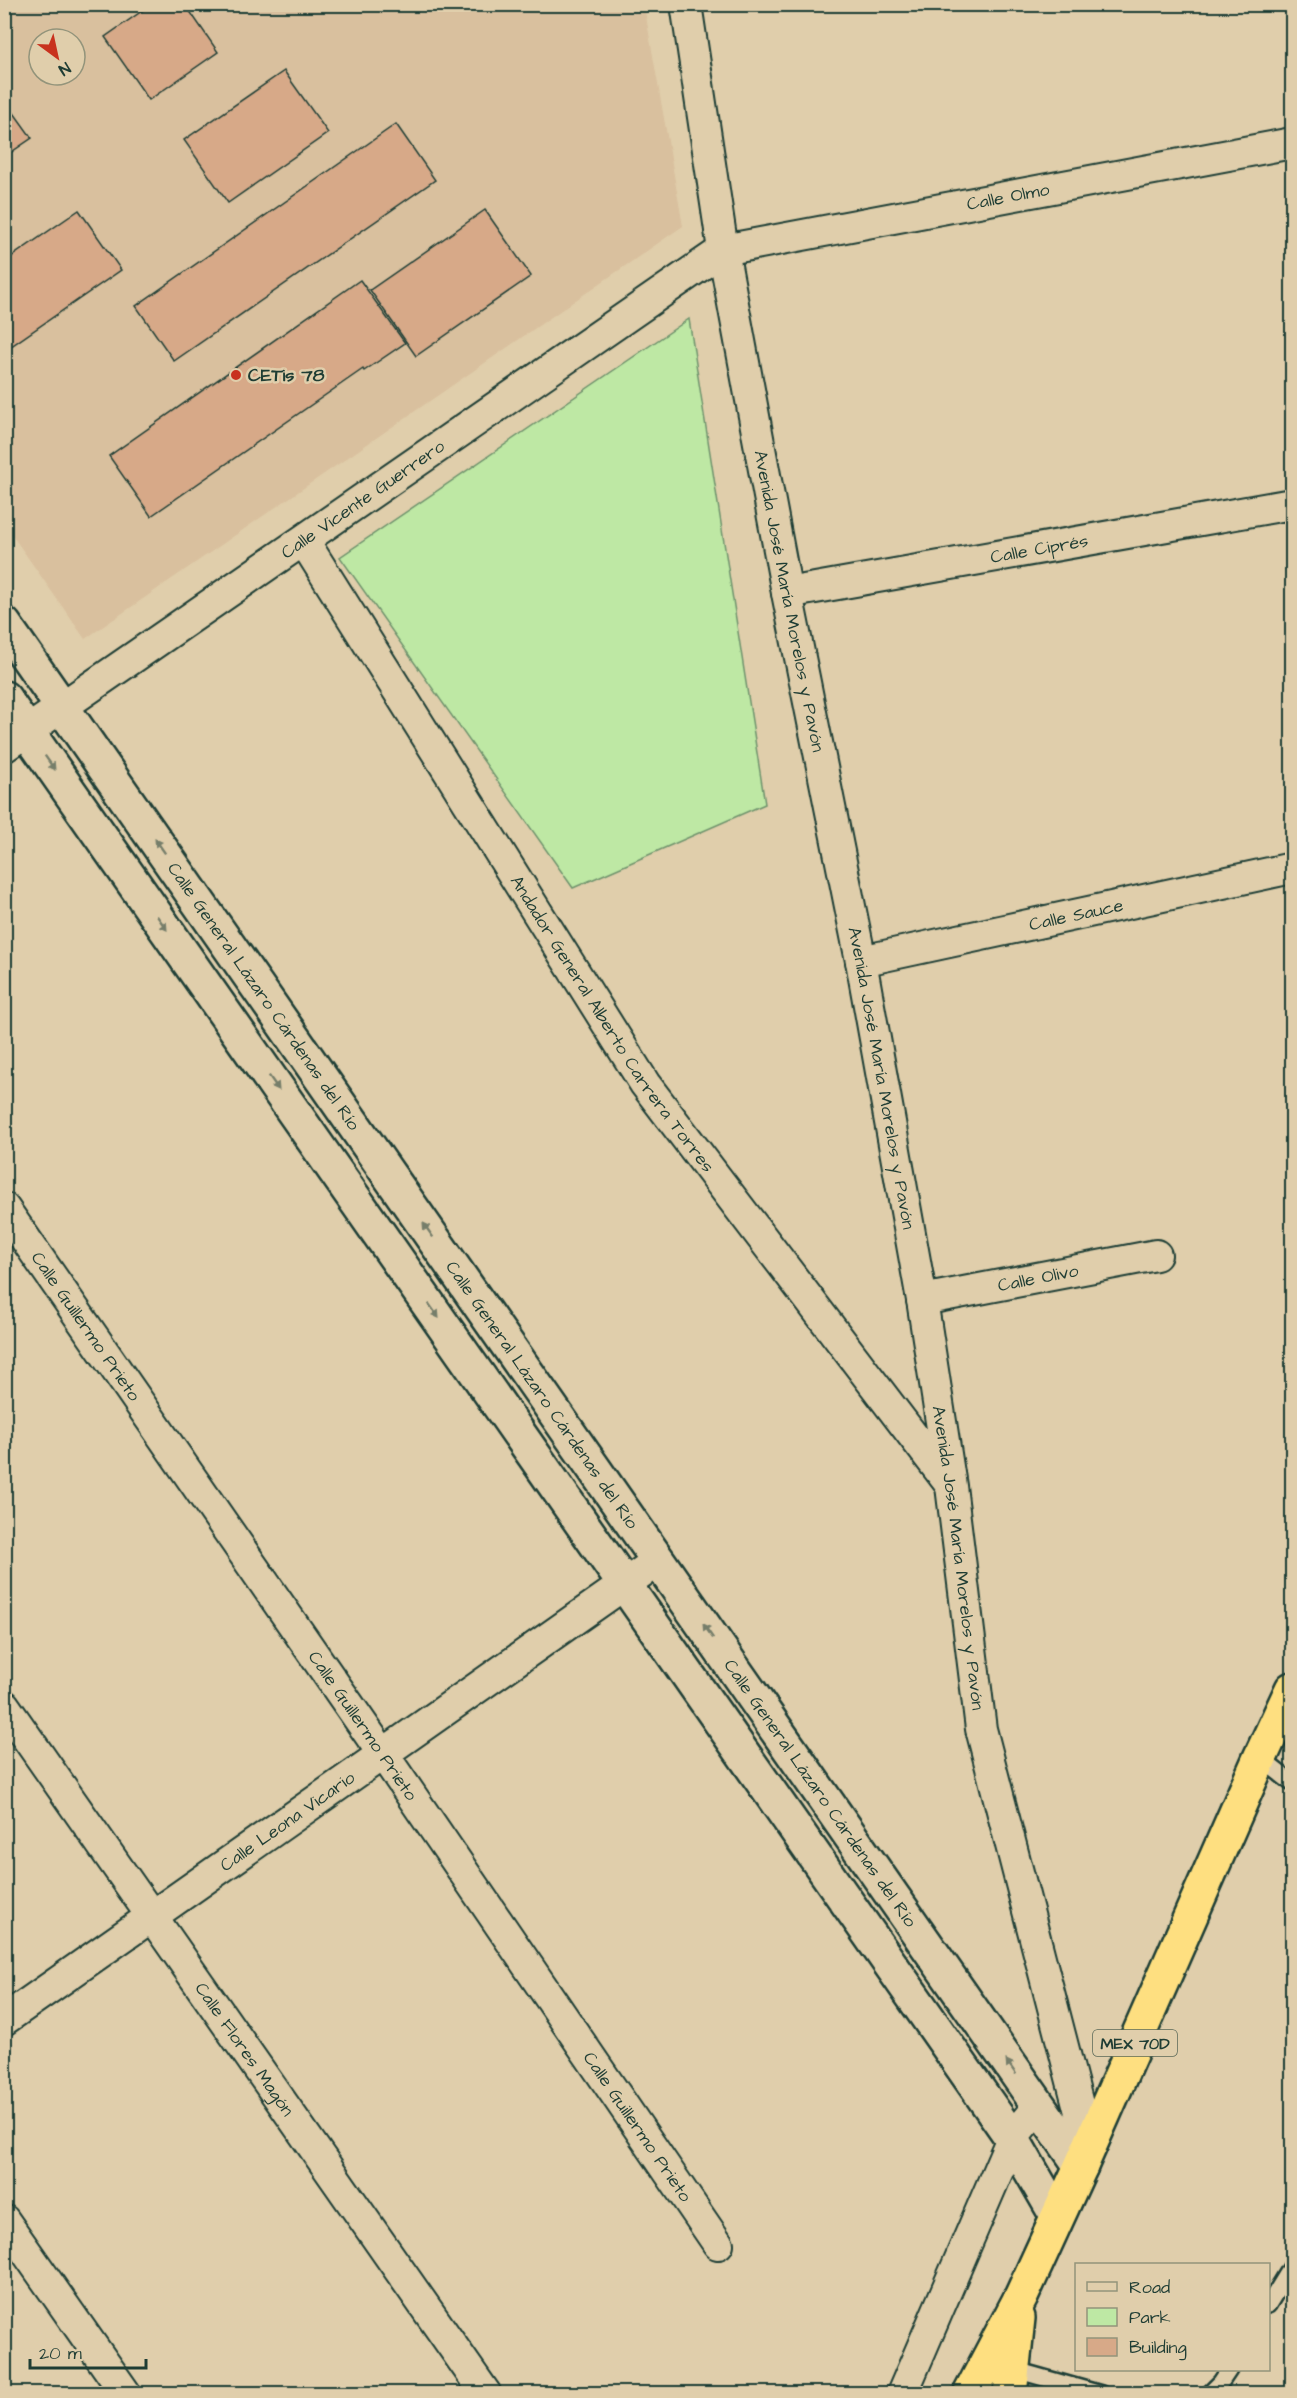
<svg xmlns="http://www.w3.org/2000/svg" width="1297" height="2398" viewBox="0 0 1297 2398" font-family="'Architects Daughter',sans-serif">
	<rect width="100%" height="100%" fill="#e0ceab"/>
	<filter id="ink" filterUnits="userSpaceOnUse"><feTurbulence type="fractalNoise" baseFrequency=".0167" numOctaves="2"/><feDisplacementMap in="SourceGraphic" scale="12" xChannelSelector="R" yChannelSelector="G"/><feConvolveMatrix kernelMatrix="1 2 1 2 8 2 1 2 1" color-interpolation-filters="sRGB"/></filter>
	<g filter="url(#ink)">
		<!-- built -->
		<path fill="#d9c09e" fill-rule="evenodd" d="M 4,5 L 644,5 L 683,226 L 85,639 L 5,525 ZM 39,39 L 75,39 L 75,75 L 39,75 Z"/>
		<!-- green -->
		<path fill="#bee8a4" stroke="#6e926c" stroke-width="1.5" d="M 689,319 L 765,804 L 573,888 L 340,557 Z"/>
		<!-- building -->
		<path fill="#d7a988" stroke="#1f3d34" stroke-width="1.5" d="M 152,4 L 185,4 L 218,52 L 149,100 L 105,37 Z
			M 284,71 L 328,133 L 228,203 L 184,140 Z
			M 4,99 L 32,138 L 4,157 Z
			M 396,124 L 435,180 L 174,361 L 136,306 Z
			M 79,210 L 121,270 L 4,351 L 4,262 Z
			M 485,210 L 531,276 L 416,356 L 370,290 Z
			M 360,280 L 405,343 L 364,371 L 363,369 L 151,516 L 109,456 Z"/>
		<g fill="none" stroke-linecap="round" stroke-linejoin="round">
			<!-- lane casing -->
			<g stroke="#1f3d34" stroke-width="20">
				<path id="lane" d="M 1260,1758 L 1292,1783
					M 1268,2305 L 1292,2266
					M 1012,2369 L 1101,2394
					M 1209,2394 L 1221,2382 L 1229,2370"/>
			</g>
			<!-- street casing -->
			<g stroke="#1f3d34" stroke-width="34">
				<g id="street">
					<path id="s1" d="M 686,4 L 723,250 L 787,593 L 861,961 L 922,1300 L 951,1486 L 981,1729 L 1089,2147"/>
					<path id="s2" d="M 304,541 L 645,1084 L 949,1483"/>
					<path id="s3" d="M 787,593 L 1292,504"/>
					<path id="s4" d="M 4,747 L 723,250 L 1292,143"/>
					<path id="s5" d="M 861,961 L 1292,868"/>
					<path id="s6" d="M 4,1208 L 383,1754 L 718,2244"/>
					<path id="s7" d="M 922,1300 L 1156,1255"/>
					<path id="s8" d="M 4,1705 L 486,2394"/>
					<path id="s9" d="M 4,2020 L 659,1560"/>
					<path d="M 4,2220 L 126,2394"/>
					<path d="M 902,2394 L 1012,2138 L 1038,2106"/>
				</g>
			</g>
			<!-- secondary casing -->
			<g stroke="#1f3d34" stroke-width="38">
				<g id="secondary">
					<path id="s10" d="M 4,624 L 1081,2166"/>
					<path d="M 4,698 L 1012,2138 L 1057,2216"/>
				</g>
			</g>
			<!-- highway casing -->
			<g stroke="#1f3d34" stroke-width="38">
				<path id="highway" d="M 970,2394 L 1021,2297 L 1081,2166 L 1260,1758 L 1292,1689
					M 1010,2394 L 1018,2318"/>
			</g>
			<!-- lane -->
			<use href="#lane" stroke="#e0ceab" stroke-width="15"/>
			<!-- street -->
			<use href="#street" stroke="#e0ceab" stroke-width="30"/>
			<!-- secondary -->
			<use href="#secondary" stroke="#e0ceab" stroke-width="33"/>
			<!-- highway -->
			<use href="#highway" stroke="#fedf80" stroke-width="33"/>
		</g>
		<!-- one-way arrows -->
		<defs><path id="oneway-solid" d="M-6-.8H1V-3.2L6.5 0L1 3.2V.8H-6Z" transform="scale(1.5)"/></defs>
		<g fill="#767e6a">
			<use href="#oneway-solid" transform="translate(50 763) rotate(55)"/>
			<use href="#oneway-solid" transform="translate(160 846) rotate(-125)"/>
			<use href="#oneway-solid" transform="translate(162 923) rotate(55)"/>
			<use href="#oneway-solid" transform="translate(274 1083) rotate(55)"/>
			<use href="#oneway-solid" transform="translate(428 1230) rotate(-125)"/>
			<use href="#oneway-solid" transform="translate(434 1311) rotate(55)"/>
			<use href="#oneway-solid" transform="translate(708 1631) rotate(-125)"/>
			<use href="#oneway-solid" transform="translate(1011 2067) rotate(-125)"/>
		</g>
	</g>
	<!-- markers -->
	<circle fill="#c8321e" stroke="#e0ceab" stroke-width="2" cx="236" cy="375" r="6"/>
	<g text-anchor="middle" stroke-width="5" stroke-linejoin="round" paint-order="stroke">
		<!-- shield labels -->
		<rect fill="#e0ceab" stroke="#596858" stroke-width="1.5" x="1093" y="2030" width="84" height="26" rx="4.5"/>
		<g font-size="16" font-weight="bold" fill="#1f3d34">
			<text x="1135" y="2049">MEX 70D</text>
		</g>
		<!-- street labels -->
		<g font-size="18" fill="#1f3d34" stroke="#e0ceab">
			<text dy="6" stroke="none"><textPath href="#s4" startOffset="1164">Calle Olmo</textPath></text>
			<text dy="6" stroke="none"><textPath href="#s4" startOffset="436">Calle Vicente Guerrero</textPath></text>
			<text dy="6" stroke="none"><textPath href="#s3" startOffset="256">Calle Ciprés</textPath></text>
			<text dy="6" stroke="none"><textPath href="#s1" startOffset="606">Avenida José María Morelos y Pavón</textPath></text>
			<text dy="6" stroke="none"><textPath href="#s5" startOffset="220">Calle Sauce</textPath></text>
			<text dy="6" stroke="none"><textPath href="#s10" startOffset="454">Calle General Lázaro Cárdenas del Río</textPath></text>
			<text dy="6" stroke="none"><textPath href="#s2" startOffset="573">Andador General Alberto Carrera Torres</textPath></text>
			<text dy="6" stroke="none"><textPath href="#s1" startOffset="1092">Avenida José María Morelos y Pavón</textPath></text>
			<text dy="6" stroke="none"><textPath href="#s7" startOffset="118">Calle Olivo</textPath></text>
			<text dy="6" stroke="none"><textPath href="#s6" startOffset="144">Calle Guillermo Prieto</textPath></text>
			<text dy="6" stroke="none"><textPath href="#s10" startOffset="940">Calle General Lázaro Cárdenas del Río</textPath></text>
			<text dy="6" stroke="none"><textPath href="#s1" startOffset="1578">Avenida José María Morelos y Pavón</textPath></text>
			<text dy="6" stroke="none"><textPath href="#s6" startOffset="630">Calle Guillermo Prieto</textPath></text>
			<text dy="6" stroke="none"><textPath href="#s10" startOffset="1426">Calle General Lázaro Cárdenas del Río</textPath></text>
			<text dy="6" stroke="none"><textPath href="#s9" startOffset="346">Calle Leona Vicario</textPath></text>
			<text dy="6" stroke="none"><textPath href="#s8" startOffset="420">Calle Flores Magón</textPath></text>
			<text dy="6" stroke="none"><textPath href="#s6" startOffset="1116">Calle Guillermo Prieto</textPath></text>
		</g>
		<!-- poi labels -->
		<g font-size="18" font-weight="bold" fill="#1f3d34" stroke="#e0ceab" text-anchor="start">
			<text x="248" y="381">CETis 78</text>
		</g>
	</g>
	<!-- margin -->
	<rect width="1297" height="2398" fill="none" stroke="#e0ceab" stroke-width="24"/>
	<rect x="12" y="12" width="1273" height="2374" fill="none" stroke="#1f3d34" stroke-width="2" filter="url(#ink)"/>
	<!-- legend -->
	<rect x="1075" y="2263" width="195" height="108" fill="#e0ceab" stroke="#93947b" stroke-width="1.5"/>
	<rect x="1087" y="2282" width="30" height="9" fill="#e0ceab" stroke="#93947b" stroke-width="1.5"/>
	<text x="1129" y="2293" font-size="18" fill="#1f3d34">Road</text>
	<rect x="1087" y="2308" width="30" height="18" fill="#bee8a4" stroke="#93947b" stroke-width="1.5"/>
	<text x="1129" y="2323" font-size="18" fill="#1f3d34">Park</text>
	<rect x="1087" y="2338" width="30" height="18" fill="#d7a988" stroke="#93947b" stroke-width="1.5"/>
	<text x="1129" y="2353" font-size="18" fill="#1f3d34">Building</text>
	<!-- north arrow -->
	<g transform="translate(57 57) rotate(147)"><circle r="28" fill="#e0ceab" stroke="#93947b" stroke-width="1.5"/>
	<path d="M0-4.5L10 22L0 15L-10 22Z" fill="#c8321e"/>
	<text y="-9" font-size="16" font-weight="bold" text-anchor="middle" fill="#1f3d34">N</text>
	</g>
	<!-- scale -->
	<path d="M30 2359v9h116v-9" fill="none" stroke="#1f3d34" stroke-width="3"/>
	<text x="39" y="2359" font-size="18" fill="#1f3d34" stroke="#e0ceab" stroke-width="4.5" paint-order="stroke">20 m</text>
</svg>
